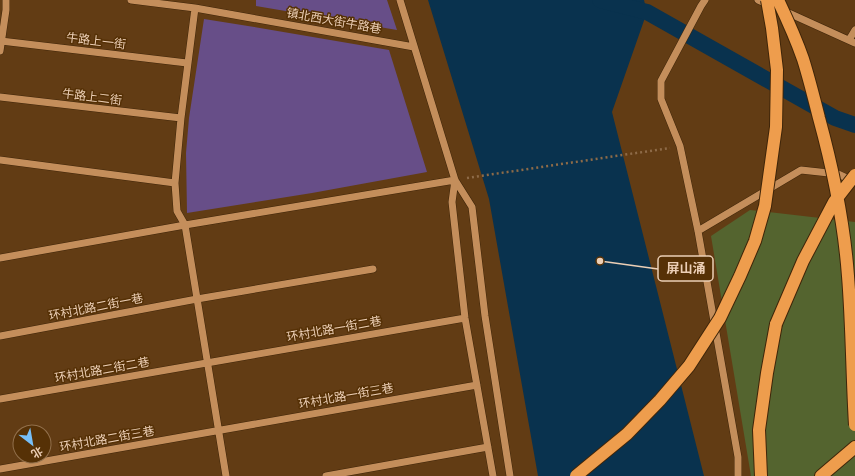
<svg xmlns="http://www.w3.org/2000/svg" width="855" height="476" viewBox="0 0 855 476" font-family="'Archivo Narrow','Noto Sans SC',sans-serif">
	<rect width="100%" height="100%" fill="#623c14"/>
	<!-- green -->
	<path fill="#54642f" d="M 750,210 L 855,222 L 855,476 L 751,476 L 711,236 Z"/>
	<!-- water -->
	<path fill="#09324e" d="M 428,0 L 644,0 L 647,12 L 612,112 L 704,476 L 538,476 L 489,199 Z"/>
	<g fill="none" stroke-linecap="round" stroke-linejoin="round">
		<!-- canal -->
		<path stroke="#09324e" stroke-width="16" d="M 600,0 L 647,12 L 835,118 L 855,125"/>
	</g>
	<!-- building -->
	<path fill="#674e88" d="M 256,0 L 387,0 L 397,30 L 256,6 Z
		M 204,19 L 248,26 L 389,50 L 427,172 L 312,193 L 187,213 L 186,153 L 189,118 Z"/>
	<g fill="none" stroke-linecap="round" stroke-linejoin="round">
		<!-- minor casing -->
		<g stroke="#3f2509" stroke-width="8">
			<path id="minor" d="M 131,0 L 195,8 L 414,47
				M 400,0 L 455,180 L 472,207 L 485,316 L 510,476
				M 705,0 L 701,6 L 661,81 L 661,99 L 680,146 L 698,231 L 738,457 L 738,476
				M 758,0 L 769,5
				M 195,8 L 181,118 L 175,183 L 177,211 L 185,225 L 226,476
				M 782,10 L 855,43
				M 849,40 L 855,30
				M 1,41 L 187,63
				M 0,51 L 6,10 L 6,0
				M 0,97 L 181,118
				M 0,160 L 175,183
				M 455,180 L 452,202 L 465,318 L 493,476
				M 698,231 L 801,170 L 838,174 L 853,181
				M 0,258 L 185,225 L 455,180
				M 0,336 L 197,299 L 373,269
				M 0,399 L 465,318
				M 0,469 L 477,385
				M 326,476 L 488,447"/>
		</g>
		<!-- highway casing -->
		<g stroke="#3f2509" stroke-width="14">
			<path id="highway" d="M 761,476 L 759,430 L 767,373 L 776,324
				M 821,476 L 855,447"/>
		</g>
		<!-- path -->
		<path stroke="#8e6b48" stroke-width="2.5" stroke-dasharray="2 3" stroke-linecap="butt" d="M 467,178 L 670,148"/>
		<!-- minor -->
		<use href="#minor" stroke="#c48e5b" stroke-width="7"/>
		<!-- highway -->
		<use href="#highway" stroke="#ee9d4d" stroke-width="12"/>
		<!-- highway-bridge casing -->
		<g stroke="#3f2509" stroke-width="14" stroke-linecap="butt">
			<path id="highway-bridge" d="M 778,0 C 787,19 796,39 803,59 C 809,78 814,98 819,118 C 833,169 844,222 848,276 C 852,325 852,375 855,425
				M 776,324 L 803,261 L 834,202 L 855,175
				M 576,476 L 627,434 L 660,400 L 689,366 L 720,318 L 740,276 L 755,241 L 765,206 L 776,127 L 777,70 L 772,28 L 767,0"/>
		</g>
		<!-- highway-bridge -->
		<use href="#highway-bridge" stroke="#ee9d4d" stroke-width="12"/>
	</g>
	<g text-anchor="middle" stroke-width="3" stroke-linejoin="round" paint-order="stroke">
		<!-- street labels -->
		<g font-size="12" fill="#eccfb6" stroke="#563106">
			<text transform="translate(334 21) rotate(10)" y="4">镇北西大街牛路巷</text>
			<text transform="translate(96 41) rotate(7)" y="4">牛路上一街</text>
			<text transform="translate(92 97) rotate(7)" y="4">牛路上二街</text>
			<text transform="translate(96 307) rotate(-11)" y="4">环村北路二街一巷</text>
			<text transform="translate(334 329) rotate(-10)" y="4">环村北路一街二巷</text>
			<text transform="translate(102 370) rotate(-10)" y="4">环村北路二街二巷</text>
			<text transform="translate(346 396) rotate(-10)" y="4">环村北路一街三巷</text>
			<text transform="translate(107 439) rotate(-10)" y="4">环村北路二街三巷</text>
		</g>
	</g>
	<!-- callouts -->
	<path fill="none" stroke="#eccfb6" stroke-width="1.5" d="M600 261L658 269"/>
	<circle fill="#eccfb6" stroke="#563106" stroke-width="1.5" cx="600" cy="261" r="4"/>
	<rect fill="#563106" stroke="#eccfb6" stroke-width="1.5" x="658" y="256" width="55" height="25" rx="4"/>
	<g font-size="13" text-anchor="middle" font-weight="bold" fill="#eccfb6">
		<text x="686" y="273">屏山涌</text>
	</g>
	<!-- north arrow -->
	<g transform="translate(32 444) rotate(149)"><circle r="19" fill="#563106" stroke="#92704c"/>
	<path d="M0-3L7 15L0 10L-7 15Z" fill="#77bff7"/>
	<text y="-6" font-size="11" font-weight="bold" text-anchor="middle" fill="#eccfb6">北</text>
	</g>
</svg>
